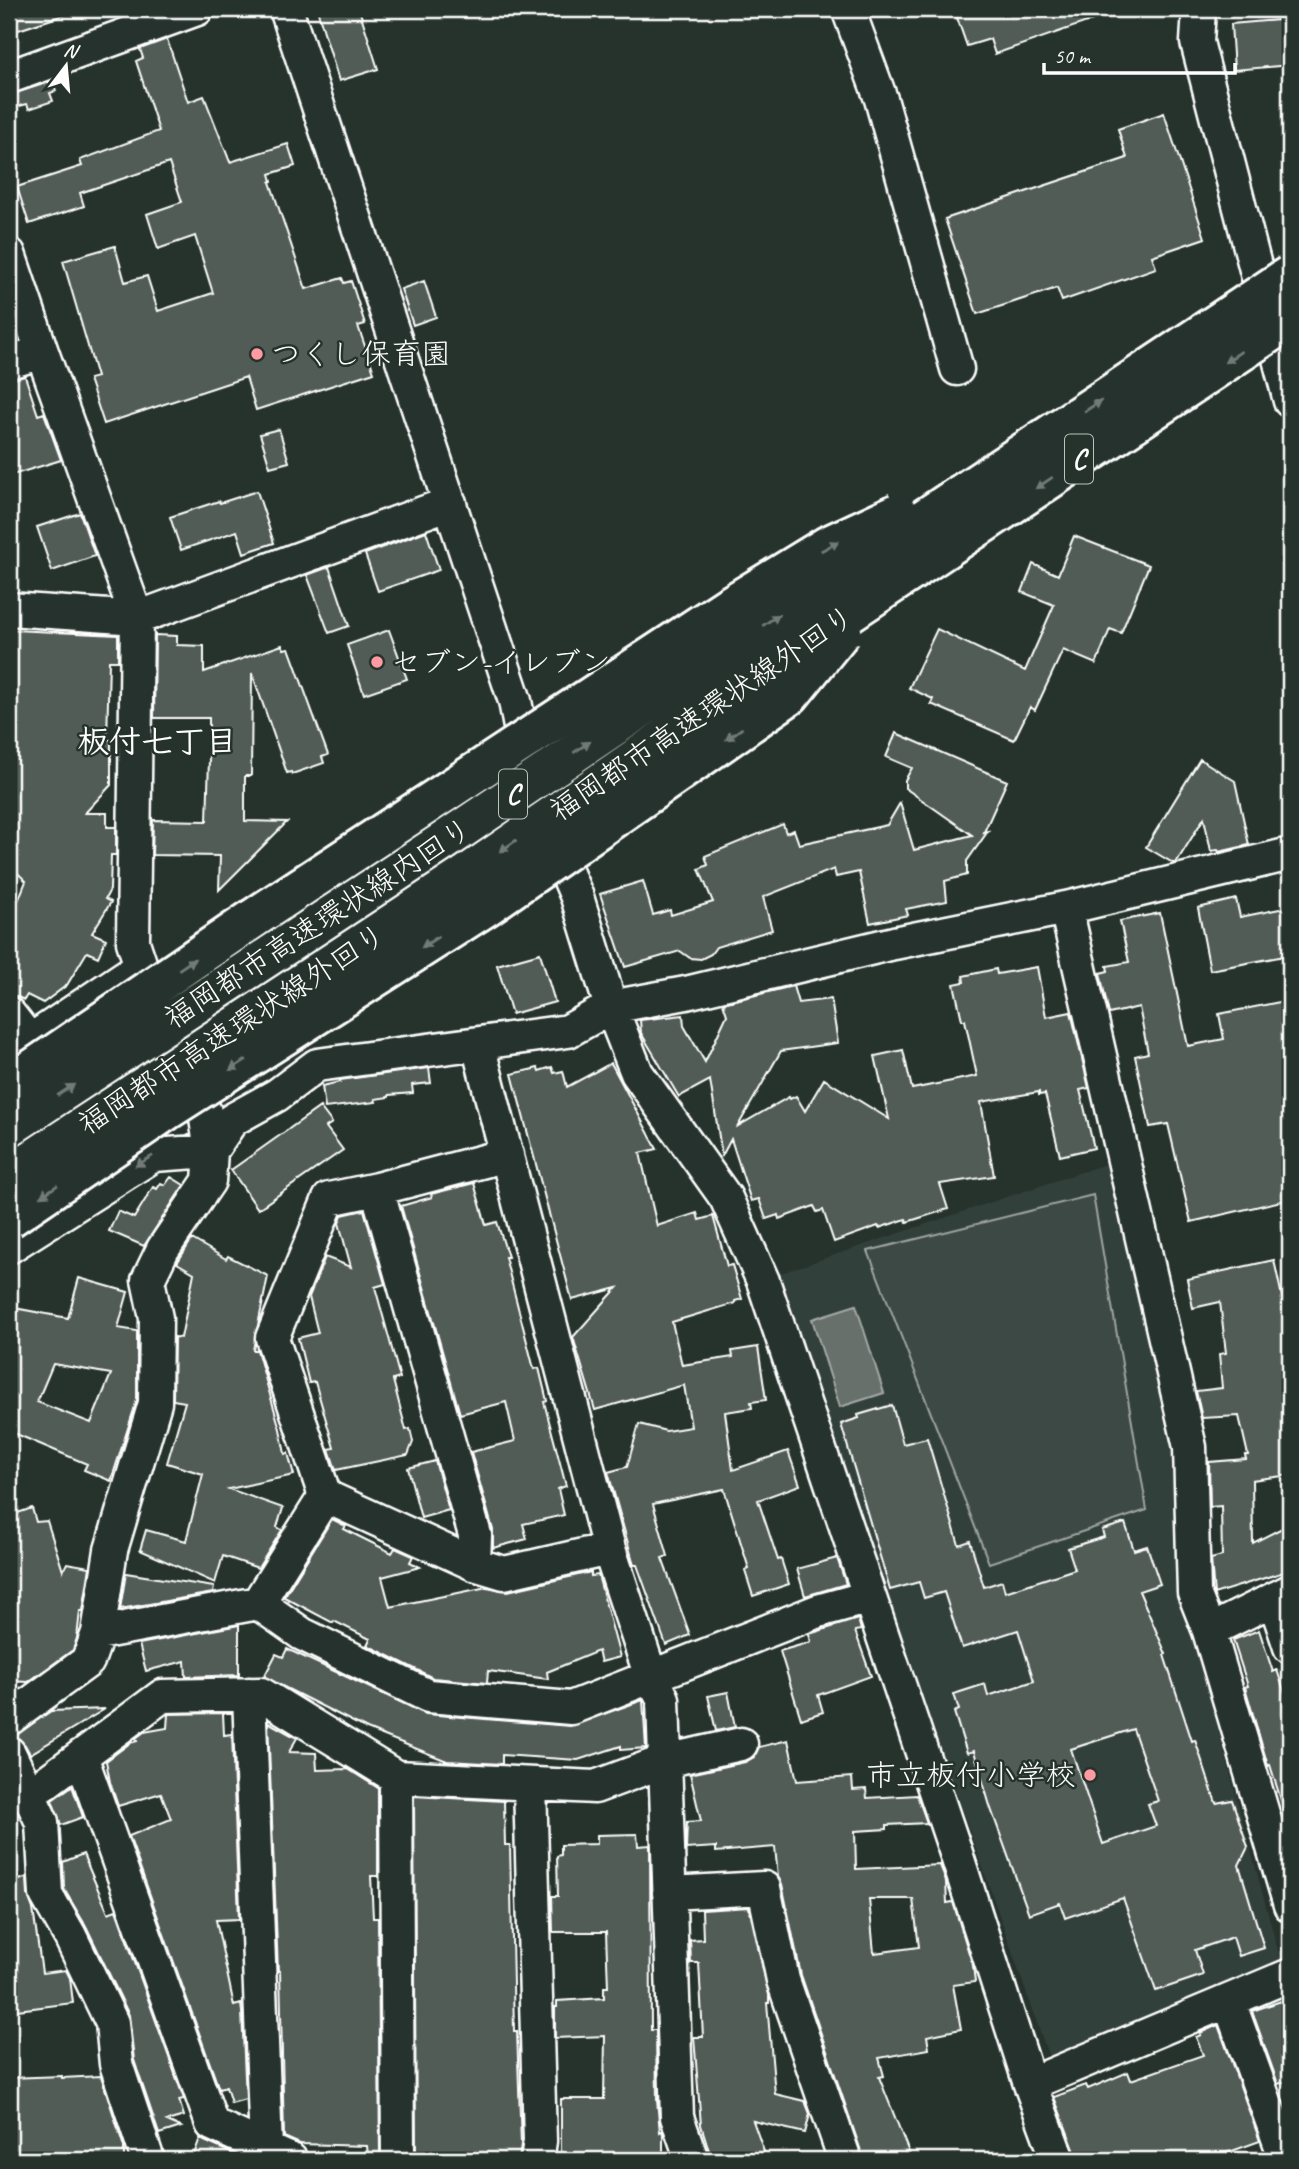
<svg xmlns="http://www.w3.org/2000/svg" width="1299" height="2169" viewBox="0 0 1299 2169" font-family="Caveat,'Klee One',sans-serif">
	<rect width="100%" height="100%" fill="#26332d"/>
	<filter id="ink" filterUnits="userSpaceOnUse"><feTurbulence type="fractalNoise" baseFrequency=".0143" numOctaves="2"/><feDisplacementMap in="SourceGraphic" scale="14" xChannelSelector="R" yChannelSelector="G"/><feConvolveMatrix kernelMatrix="1 2 1 2 8 2 1 2 1" color-interpolation-filters="sRGB"/></filter>
	<g filter="url(#ink)">
		<!-- built -->
		<path fill="#333f3a" d="M 1114,1161 L 1175,1429 L 1178,1581 L 1283,1969 L 1066,2063 L 1049,2057 L 775,1275 Z"/>
		<!-- green -->
		<path fill="#3e4944" stroke="#9ea4a2" stroke-width="2" d="M 1093,1195 L 1147,1510 L 989,1563 L 868,1251 Z"/>
		<!-- water -->
		<path fill="#67706c" stroke="#a4a9a7" stroke-width="2" d="M 856,1305 L 884,1393 L 840,1407 L 812,1319 Z"/>
		<!-- building -->
		<path fill="#515c57" stroke="#fff" stroke-width="2" fill-rule="evenodd" d="M 9,9 L 69,9 L 70,13 L 9,33 Z
			M 317,9 L 359,9 L 378,69 L 339,81 Z
			M 954,9 L 1115,9 L 1116,12 L 995,54 L 990,39 L 967,46 Z
			M 1290,19 L 1290,65 L 1234,70 L 1231,24 Z
			M 167,39 L 188,102 L 204,96 L 230,162 L 288,144 L 295,166 L 270,174 L 272,181 L 270,182 L 306,289 L 342,278 L 344,283 L 351,281 L 365,324 L 358,326 L 374,372 L 256,410 L 246,377 L 104,424 L 89,379 L 97,377 L 63,261 L 115,246 L 125,282 L 147,276 L 158,311 L 213,293 L 195,236 L 158,249 L 147,214 L 182,202 L 169,163 L 80,193 L 84,206 L 29,224 L 17,187 L 82,166 L 80,160 L 159,131 L 136,61 L 143,58 L 140,49 Z
			M 53,81 L 56,91 L 50,93 L 53,101 L 29,109 L 27,104 L 16,107 L 14,102 L 9,104 L 9,95 Z
			M 1164,113 L 1205,238 L 1152,256 L 1156,268 L 1062,301 L 1057,288 L 977,314 L 945,219 L 1127,158 L 1118,129 Z
			M 424,281 L 436,317 L 413,325 L 401,289 Z
			M 25,376 L 38,415 L 44,413 L 61,460 L 9,476 L 9,380 Z
			M 279,429 L 289,462 L 270,467 L 260,434 Z
			M 257,491 L 274,543 L 244,553 L 237,531 L 181,550 L 170,517 L 219,501 L 220,503 Z
			M 80,513 L 95,556 L 52,571 L 37,527 Z
			M 426,531 L 439,570 L 378,591 L 365,554 Z
			M 1074,536 L 1149,565 L 1121,633 L 1110,629 L 1096,664 L 1063,650 L 1035,710 L 1030,707 L 1014,740 L 931,704 L 933,699 L 909,688 L 937,629 L 1025,671 L 1054,605 L 1022,592 L 1033,564 L 1058,575 Z
			M 329,567 L 349,626 L 329,633 L 307,575 Z
			M 13,630 L 118,635 L 118,661 L 109,661 L 107,740 L 111,740 L 111,785 L 85,813 L 107,813 L 107,827 L 116,827 L 116,855 L 111,855 L 110,890 L 105,899 L 111,902 L 92,933 L 106,939 L 98,957 L 87,952 L 67,985 L 43,1003 L 27,995 L 24,1000 L 9,993 L 9,910 L 14,911 L 26,881 L 9,865 L 9,696 Z
			M 389,630 L 407,679 L 364,694 L 347,645 Z
			M 155,635 L 177,636 L 177,645 L 204,646 L 204,672 L 282,645 L 284,649 L 289,648 L 328,755 L 322,757 L 324,763 L 292,774 L 291,772 L 287,773 L 252,673 L 251,776 L 245,776 L 245,821 L 287,822 L 219,890 L 220,856 L 152,855 L 153,820 L 207,821 L 209,759 L 209,718 L 154,718 Z
			M 896,733 L 1007,781 L 984,832 L 988,831 L 967,861 L 967,875 L 945,881 L 947,901 L 906,909 L 908,915 L 870,923 L 859,872 L 836,877 L 834,869 L 763,897 L 772,930 L 716,947 L 711,954 L 701,959 L 690,958 L 680,951 L 625,967 L 600,894 L 643,881 L 653,915 L 670,910 L 671,915 L 713,902 L 699,869 L 708,865 L 705,856 L 783,824 L 786,833 L 794,830 L 799,844 L 887,825 L 900,803 L 914,850 L 972,835 L 905,788 L 905,780 L 912,768 L 886,757 Z
			M 1200,759 L 1235,781 L 1249,845 L 1219,852 L 1218,850 L 1211,851 L 1204,818 L 1176,863 L 1173,863 L 1146,847 Z
			M 1236,899 L 1240,917 L 1290,907 L 1290,955 L 1210,970 L 1198,908 Z
			M 1160,913 L 1188,1046 L 1224,1039 L 1219,1014 L 1290,1000 L 1290,1199 L 1191,1222 L 1168,1124 L 1150,1127 L 1135,1056 L 1148,1053 L 1139,1007 L 1109,1014 L 1100,973 L 1108,971 L 1107,966 L 1129,962 L 1120,921 Z
			M 540,953 L 555,1002 L 512,1014 L 497,965 Z
			M 1037,967 L 1046,1017 L 1071,1012 L 1089,1088 L 1080,1090 L 1094,1148 L 1060,1156 L 1045,1094 L 1039,1095 L 1039,1092 L 981,1102 L 994,1176 L 940,1184 L 948,1209 L 907,1222 L 906,1219 L 879,1228 L 878,1226 L 834,1242 L 823,1210 L 817,1212 L 814,1206 L 779,1219 L 778,1215 L 766,1219 L 759,1199 L 751,1201 L 731,1139 L 722,1156 L 710,1080 L 679,1097 L 641,1033 L 640,1020 L 683,1015 L 684,1026 L 705,1062 L 727,1015 L 723,1003 L 793,986 L 798,1003 L 831,999 L 838,1043 L 781,1051 L 738,1126 L 789,1097 L 790,1099 L 796,1096 L 805,1111 L 824,1079 L 889,1119 L 875,1056 L 903,1050 L 912,1089 L 977,1076 L 965,1020 L 962,1020 L 954,984 L 964,982 L 963,976 L 996,969 L 997,974 Z
			M 611,1063 L 657,1149 L 640,1153 L 657,1226 L 697,1213 L 699,1220 L 713,1216 L 727,1266 L 732,1265 L 742,1299 L 735,1301 L 735,1303 L 672,1322 L 682,1365 L 733,1357 L 732,1351 L 758,1347 L 766,1400 L 751,1402 L 752,1408 L 725,1412 L 733,1470 L 788,1451 L 800,1485 L 758,1500 L 778,1560 L 781,1559 L 789,1584 L 753,1596 L 745,1571 L 749,1569 L 724,1489 L 653,1504 L 668,1556 L 662,1558 L 690,1635 L 666,1645 L 637,1565 L 634,1565 L 608,1472 L 627,1467 L 639,1424 L 666,1431 L 691,1427 L 684,1385 L 595,1410 L 573,1337 L 617,1288 L 572,1300 L 512,1074 L 538,1068 L 539,1071 L 552,1067 L 554,1073 L 563,1071 L 567,1087 Z
			M 429,1068 L 431,1083 L 412,1085 L 413,1093 L 389,1095 L 389,1097 L 375,1099 L 376,1102 L 325,1108 L 322,1086 L 340,1082 L 340,1080 Z
			M 320,1107 L 332,1123 L 326,1127 L 343,1150 L 258,1209 L 231,1170 Z
			M 171,1177 L 184,1185 L 144,1246 L 109,1231 L 118,1211 L 134,1218 L 153,1187 L 157,1189 L 161,1183 L 165,1185 Z
			M 474,1183 L 486,1225 L 497,1222 L 508,1257 L 505,1257 L 534,1369 L 539,1368 L 547,1401 L 544,1402 L 566,1486 L 558,1489 L 564,1515 L 523,1524 L 527,1539 L 493,1548 L 493,1530 L 471,1452 L 515,1441 L 506,1402 L 460,1414 L 401,1206 L 432,1197 L 431,1194 Z
			M 364,1210 L 385,1284 L 375,1287 L 400,1378 L 393,1380 L 406,1430 L 410,1429 L 413,1442 L 408,1455 L 336,1470 L 329,1449 L 334,1448 L 315,1382 L 309,1383 L 298,1338 L 318,1333 L 309,1297 L 325,1257 L 351,1267 L 339,1223 L 342,1215 Z
			M 192,1239 L 226,1259 L 228,1256 L 268,1276 L 253,1350 L 257,1350 L 280,1429 L 285,1454 L 288,1453 L 294,1475 L 229,1489 L 283,1508 L 277,1527 L 282,1530 L 258,1568 L 223,1556 L 215,1583 L 140,1550 L 146,1530 L 186,1541 L 203,1474 L 167,1463 L 185,1402 L 173,1400 L 174,1337 L 181,1338 L 194,1273 L 177,1263 Z
			M 1274,1260 L 1290,1333 L 1290,1360 L 1287,1360 L 1290,1381 L 1290,1414 L 1286,1414 L 1290,1451 L 1290,1475 L 1252,1480 L 1253,1543 L 1290,1524 L 1290,1570 L 1214,1594 L 1211,1559 L 1222,1556 L 1221,1506 L 1210,1507 L 1209,1462 L 1246,1459 L 1245,1455 L 1248,1455 L 1239,1416 L 1202,1418 L 1196,1391 L 1222,1388 L 1219,1354 L 1226,1353 L 1220,1302 L 1193,1308 L 1187,1279 Z
			M 79,1278 L 128,1292 L 118,1328 L 137,1331 L 137,1400 L 111,1481 L 84,1470 L 87,1464 L 9,1431 L 9,1307 L 68,1318 ZM 53,1364 L 111,1374 L 91,1423 L 37,1402 Z
			M 892,1405 L 903,1444 L 927,1438 L 959,1545 L 970,1541 L 984,1587 L 1002,1581 L 1005,1592 L 1075,1569 L 1068,1548 L 1104,1537 L 1102,1530 L 1125,1523 L 1134,1550 L 1147,1546 L 1160,1584 L 1139,1591 L 1166,1654 L 1164,1655 L 1192,1741 L 1195,1740 L 1216,1803 L 1232,1800 L 1248,1847 L 1239,1865 L 1264,1948 L 1239,1956 L 1233,1937 L 1195,1950 L 1203,1975 L 1156,1991 L 1123,1898 L 1065,1918 L 1060,1903 L 1029,1914 L 990,1806 L 974,1751 L 967,1753 L 954,1712 L 959,1710 L 954,1694 L 985,1684 L 988,1696 L 1034,1681 L 1018,1630 L 962,1648 L 944,1592 L 924,1598 L 919,1582 L 890,1590 L 841,1424 L 859,1418 L 858,1415 ZM 1133,1729 L 1158,1801 L 1148,1804 L 1156,1826 L 1103,1844 L 1071,1749 Z
			M 435,1461 L 449,1510 L 421,1518 L 408,1468 Z
			M 32,1508 L 36,1522 L 47,1521 L 63,1571 L 67,1563 L 90,1567 L 83,1611 L 80,1611 L 77,1638 L 73,1650 L 28,1682 L 9,1681 L 9,1516 Z
			M 332,1519 L 346,1526 L 344,1529 L 392,1553 L 395,1548 L 413,1556 L 410,1562 L 420,1567 L 382,1577 L 390,1607 L 487,1587 L 508,1591 L 591,1572 L 591,1576 L 598,1575 L 620,1657 L 601,1662 L 598,1651 L 547,1672 L 548,1679 L 488,1671 L 487,1683 L 433,1678 L 367,1645 L 370,1639 L 334,1621 L 333,1623 L 284,1597 Z
			M 837,1558 L 846,1584 L 805,1596 L 797,1569 Z
			M 126,1573 L 214,1587 L 213,1593 L 120,1609 Z
			M 858,1619 L 861,1630 L 855,1631 L 871,1676 L 818,1695 L 823,1712 L 801,1719 L 780,1651 L 811,1642 L 809,1634 Z
			M 239,1625 L 239,1675 L 186,1677 L 185,1661 L 146,1671 L 139,1644 Z
			M 1259,1630 L 1273,1672 L 1277,1670 L 1290,1708 L 1290,1815 L 1286,1816 L 1270,1765 L 1268,1766 L 1245,1687 L 1248,1686 L 1233,1640 Z
			M 287,1649 L 426,1714 L 570,1726 L 643,1700 L 646,1748 L 621,1750 L 621,1746 L 578,1760 L 502,1755 L 502,1764 L 447,1761 L 367,1729 L 264,1677 L 276,1654 L 283,1657 Z
			M 728,1692 L 735,1727 L 716,1731 L 708,1696 Z
			M 105,1709 L 30,1754 L 25,1745 L 14,1736 L 51,1711 Z
			M 223,1713 L 224,1735 L 232,1734 L 239,1919 L 216,1920 L 234,2006 L 241,2004 L 242,2012 L 246,2099 L 231,2103 L 226,2087 L 219,2089 L 129,1836 L 171,1819 L 161,1793 L 118,1806 L 110,1782 L 106,1761 L 130,1743 L 137,1741 L 136,1738 L 144,1732 L 167,1728 L 168,1714 Z
			M 268,1722 L 297,1738 L 289,1752 L 316,1753 L 317,1770 L 348,1769 L 378,1788 L 378,1876 L 371,1876 L 373,1918 L 378,1918 L 380,2157 L 368,2157 L 367,2146 L 300,2144 L 284,2137 L 280,1971 L 278,1971 Z
			M 788,1740 L 797,1781 L 852,1777 L 853,1790 L 866,1789 L 867,1798 L 917,1795 L 927,1823 L 887,1825 L 887,1829 L 855,1831 L 856,1869 L 940,1865 L 946,1882 L 947,1903 L 953,1902 L 973,1966 L 975,1982 L 953,1985 L 961,2029 L 927,2036 L 929,2049 L 879,2058 L 884,2076 L 879,2077 L 912,2160 L 864,2160 L 801,1975 L 782,1884 L 778,1877 L 775,1847 L 716,1852 L 716,1847 L 686,1849 L 687,1822 L 701,1821 L 690,1774 L 745,1762 L 754,1757 L 759,1747 ZM 869,1899 L 913,1899 L 919,1947 L 874,1953 Z
			M 72,1786 L 83,1817 L 61,1825 L 52,1800 Z
			M 414,1796 L 504,1801 L 505,1845 L 510,1845 L 514,2031 L 517,2031 L 521,2144 L 519,2160 L 416,2160 Z
			M 637,1834 L 638,1846 L 650,1845 L 651,2030 L 656,2030 L 657,2100 L 660,2132 L 662,2131 L 663,2134 L 663,2158 L 561,2160 L 561,2099 L 604,2099 L 605,2036 L 555,2038 L 555,2007 L 557,2007 L 557,2001 L 604,1998 L 604,1987 L 608,1987 L 606,1932 L 553,1932 L 552,1896 L 558,1896 L 557,1856 L 561,1855 L 561,1845 L 597,1844 L 597,1835 Z
			M 83,1854 L 108,1913 L 116,1910 L 184,2099 L 179,2100 L 184,2116 L 167,2121 L 181,2127 L 159,2134 L 134,2060 L 129,2015 L 87,1928 L 64,1889 L 63,1862 Z
			M 27,1877 L 28,1895 L 33,1909 L 42,1973 L 66,1970 L 70,1978 L 73,2003 L 9,2011 L 9,1884 Z
			M 749,1907 L 769,1995 L 769,2003 L 767,2003 L 775,2094 L 805,2101 L 810,2114 L 805,2133 L 753,2121 L 767,2160 L 712,2160 L 701,2125 L 694,2037 L 703,2037 L 699,1963 L 691,1963 L 690,1940 L 703,1939 L 702,1910 Z
			M 1290,1998 L 1290,2080 L 1278,2084 L 1252,2011 Z
			M 1218,2025 L 1260,2141 L 1207,2160 L 1076,2159 L 1075,2152 L 1054,2097 L 1086,2085 L 1088,2089 L 1128,2072 L 1131,2080 L 1203,2055 L 1196,2037 L 1201,2035 L 1200,2033 Z
			M 62,2076 L 62,2078 L 101,2076 L 124,2147 L 124,2159 L 9,2160 L 9,2078 Z
			M 200,2138 L 204,2141 L 247,2160 L 192,2160 Z"/>
		<g fill="none" stroke-linecap="round" stroke-linejoin="round">
			<!-- minor casing -->
			<g stroke="#fff" stroke-width="37">
				<path id="minor" d="M 286,9 L 515,701 L 527,764
					M 848,9 L 881,99 L 957,369
					M 1199,9 L 1197,42 L 1290,401
					M 9,77 L 197,9
					M 9,254 L 42,352 L 9,362
					M 42,352 L 137,618 L 133,942 L 141,966 L 205,1112 L 211,1151 L 209,1181 L 163,1249 L 148,1280 L 156,1318 L 155,1403 L 111,1550 L 98,1633
					M 9,609 L 137,618 L 450,503
					M 551,836 L 577,897 L 611,1007 L 637,1073 L 726,1198 L 763,1281 L 956,1853 L 1030,2084 L 1058,2160
					M 1066,908 L 1190,1447 L 1194,1593 L 1209,1631
					M 9,1014 L 30,1041
					M 478,1045 L 609,1549
					M 9,1055 L 141,966
					M 211,1151 L 232,1120 L 277,1095 L 317,1065 L 568,1031 L 611,1007 L 686,993 L 894,943 L 1066,908 L 1290,854
					M 9,1247 L 154,1155 L 211,1151
					M 325,1496 L 272,1338 L 329,1199 L 377,1189
					M 474,1564 L 475,1535 L 377,1189 L 507,1155
					M 1290,1591 L 1209,1631 L 1290,1905
					M 1274,1599 L 1290,1647
					M 258,1603 L 302,1634 L 428,1696 L 571,1708 L 818,1611 L 869,1597
					M 249,1694 L 266,2149
					M 9,1719 L 88,1661 L 98,1633 L 258,1603 L 325,1496 L 474,1564 L 504,1573 L 609,1549 L 649,1671 L 663,1699 L 677,2117 L 692,2160
					M 9,1753 L 42,1822 L 46,1894 L 70,1936 L 112,2023 L 116,2064 L 148,2160
					M 81,1756 L 212,2124 L 291,2160
					M 396,1777 L 398,2160
					M 530,1784 L 540,2141 L 537,2160
					M 30,1794 L 162,1696 L 261,1694 L 396,1777 L 595,1787 L 665,1761 L 741,1744
					M 669,1893 L 764,1888 L 783,1980 L 845,2160
					M 1229,2002 L 1286,2160
					M 1030,2084 L 1290,1975"/>
			</g>
			<!-- minor -->
			<use href="#minor" stroke="#26332d" stroke-width="32"/>
			<!-- highway-bridge casing -->
			<g stroke="#fff" stroke-width="44" stroke-linecap="butt">
				<path id="highway-bridge" d="M 9,1085 L 263,912 L 729,606 L 827,546 L 898,513
					M 9,1127 L 444,841 L 751,634 L 1290,275
					M 9,1175 L 466,875 L 778,660 L 1290,319
					M 9,1218 L 166,1111 L 487,906 L 790,695 L 842,631"/>
			</g>
			<!-- highway-bridge -->
			<use href="#highway-bridge" stroke="#26332d" stroke-width="38"/>
		</g>
		<!-- one-way arrows -->
		<defs><path id="oneway-solid" d="M-6-.8H1V-3.2L6.5 0L1 3.2V.8H-6Z" transform="scale(1.75)"/></defs>
		<g fill="#727a76">
			<use href="#oneway-solid" transform="translate(1233 357) rotate(146)"/>
			<use href="#oneway-solid" transform="translate(1093 406) rotate(-33)"/>
			<use href="#oneway-solid" transform="translate(1044 483) rotate(146)"/>
			<use href="#oneway-solid" transform="translate(830 546) rotate(-28)"/>
			<use href="#oneway-solid" transform="translate(771 620) rotate(-34)"/>
			<use href="#oneway-solid" transform="translate(734 734) rotate(145)"/>
			<use href="#oneway-solid" transform="translate(582 747) rotate(-34)"/>
			<use href="#oneway-solid" transform="translate(508 846) rotate(145)"/>
			<use href="#oneway-solid" transform="translate(430 942) rotate(147)"/>
			<use href="#oneway-solid" transform="translate(187 964) rotate(-34)"/>
			<use href="#oneway-solid" transform="translate(238 1065) rotate(148)"/>
			<use href="#oneway-solid" transform="translate(66 1090) rotate(-33)"/>
			<use href="#oneway-solid" transform="translate(144 1161) rotate(149)"/>
			<use href="#oneway-solid" transform="translate(49 1191) rotate(146)"/>
		</g>
	</g>
	<!-- markers -->
	<g fill="#ff9aa2" stroke="#26332d" stroke-width="2.5">
		<circle cx="257" cy="354" r="7"/>
		<circle cx="377" cy="662" r="7"/>
		<circle cx="1090" cy="1775" r="7"/>
	</g>
	<g text-anchor="middle" stroke-width="5" stroke-linejoin="round" paint-order="stroke">
		<!-- shield labels -->
		<g fill="#26332d" stroke="#bec2c0" stroke-width="2">
			<rect x="1065" y="434.5" width="28" height="49" rx="5"/>
			<rect x="499" y="769.5" width="28" height="49" rx="5"/>
		</g>
		<g font-size="28" font-weight="bold" fill="#fff">
			<text x="1079" y="469">C</text>
			<text x="513" y="804">C</text>
		</g>
		<!-- poi labels -->
		<g font-size="30" fill="#fff" stroke="#26332d" text-anchor="start">
			<text x="271" y="364">つくし保育園</text>
			<text x="391" y="672">セブン-イレブン</text>
			<text x="1076" y="1785" text-anchor="end">市立板付小学校</text>
		</g>
		<!-- street labels -->
		<g font-size="30" fill="#fff" stroke="#26332d">
			<text transform="translate(702 713) rotate(-34)" y="10">福岡都市高速環状線外回り</text>
			<text transform="translate(318 923) rotate(-33)" y="10">福岡都市高速環状線内回り</text>
			<text transform="translate(232 1029) rotate(-33)" y="10">福岡都市高速環状線外回り</text>
		</g>
		<!-- neighbourhood labels -->
		<g font-size="32" font-weight="bold" fill="#fff" stroke="#26332d">
			<text x="157" y="752">板付七丁目</text>
		</g>
	</g>
	<!-- margin -->
	<rect width="1299" height="2169" fill="none" stroke="#26332d" stroke-width="35"/>
	<rect x="18" y="18" width="1264" height="2134" fill="none" stroke="#fff" stroke-width="2.5" filter="url(#ink)"/>
	<!-- north arrow -->
	<g transform="translate(66 66) rotate(16)" stroke="#26332d" stroke-width="5" paint-order="stroke">
	<path d="M0-5L12 26L0 18L-12 26Z" fill="#ffffff"/>
	<text y="-10" font-size="19" font-weight="bold" text-anchor="middle" fill="#ffffff">N</text>
	</g>
	<!-- scale -->
	<path d="M1044 63v10h191v-10" fill="none" stroke="#ffffff" stroke-width="3.5"/>
	<text x="1054" y="63" font-size="21" fill="#ffffff" stroke="#26332d" stroke-width="5" paint-order="stroke">50 m</text>
</svg>
